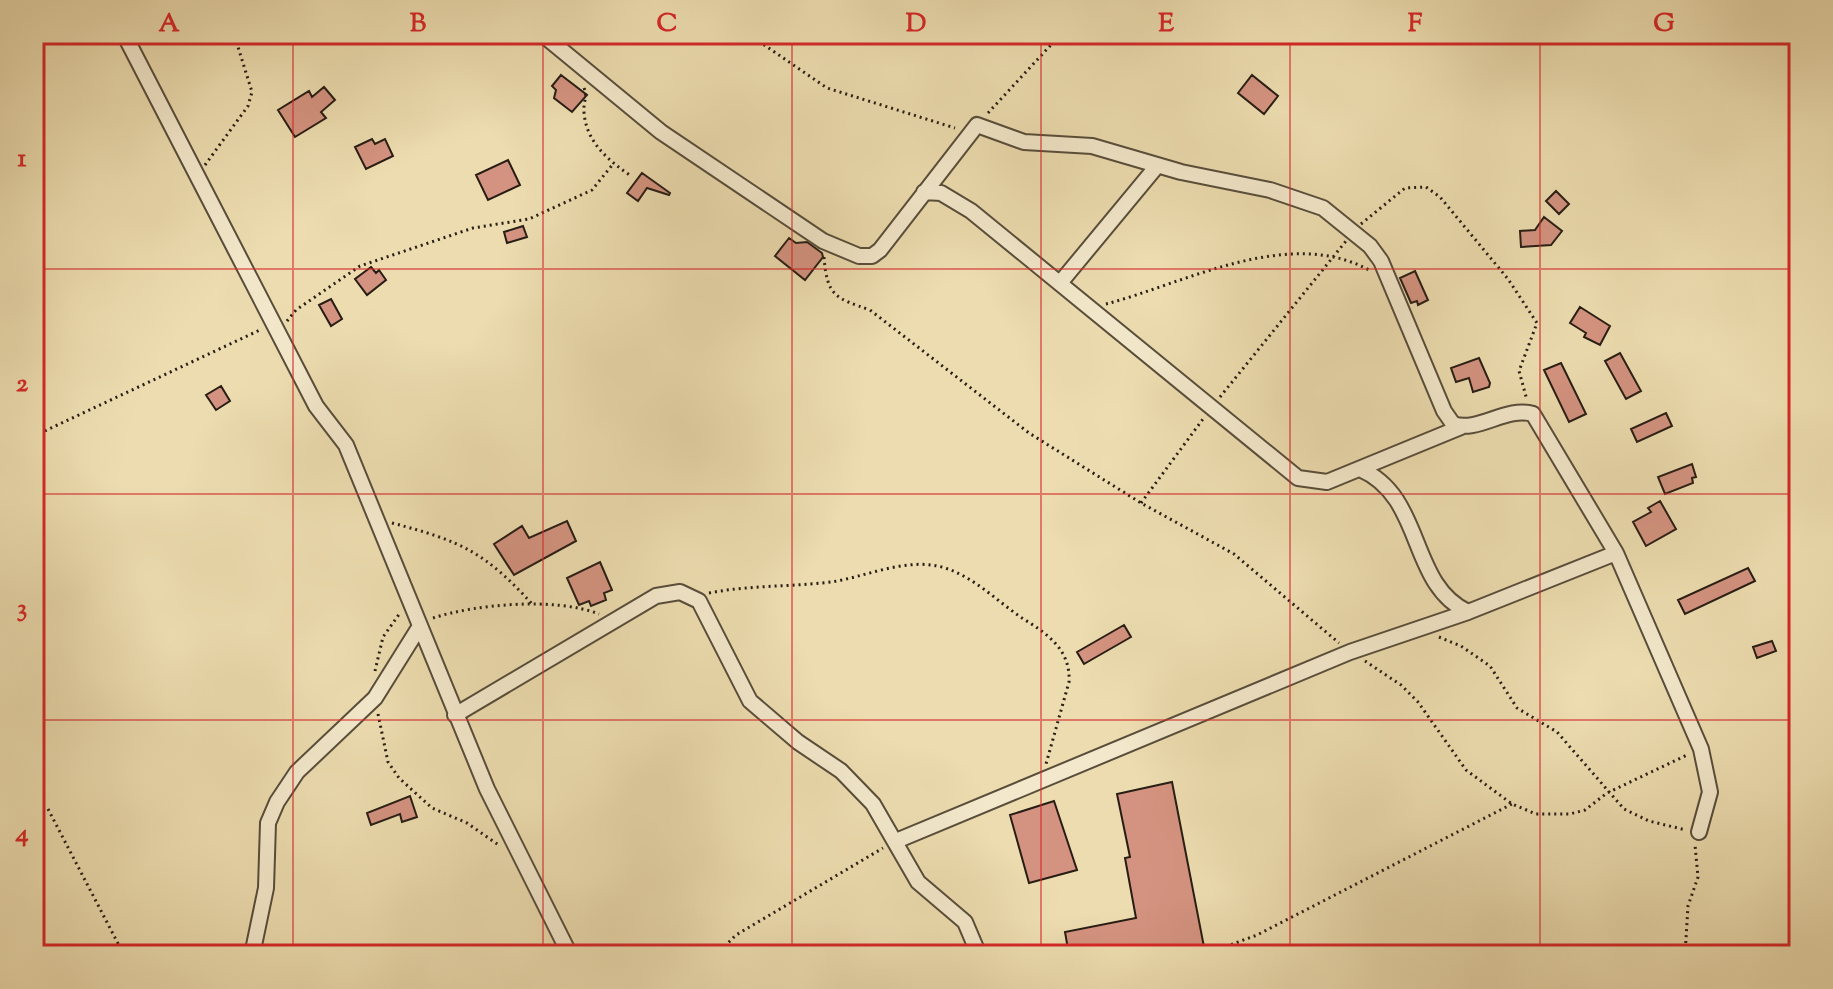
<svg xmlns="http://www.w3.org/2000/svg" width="1833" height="989" viewBox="0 0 1833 989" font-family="'Sorts Mill Goudy',serif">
	<rect width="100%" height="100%" fill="#ecdcaf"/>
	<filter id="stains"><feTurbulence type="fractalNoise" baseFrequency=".0025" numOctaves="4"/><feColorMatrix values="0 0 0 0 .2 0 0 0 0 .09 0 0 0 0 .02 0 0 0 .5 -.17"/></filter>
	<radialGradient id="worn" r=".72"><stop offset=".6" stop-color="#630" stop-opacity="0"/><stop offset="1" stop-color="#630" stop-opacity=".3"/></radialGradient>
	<!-- building -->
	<path fill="#d49380" stroke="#271d14" stroke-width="2" d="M 561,75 L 587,95 L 572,112 L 554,98 L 556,90 L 552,86 Z
		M 1252,75 L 1278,96 L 1264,114 L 1238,93 Z
		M 324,87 L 335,100 L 321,112 L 326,118 L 295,137 L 278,110 L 309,91 L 312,97 Z
		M 372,139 L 375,144 L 385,139 L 393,156 L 366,169 L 355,147 Z
		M 508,160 L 520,185 L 488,200 L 476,175 Z
		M 642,173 L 670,193 L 669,195 L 647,188 L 638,201 L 627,193 Z
		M 1556,191 L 1569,204 L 1559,214 L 1546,201 Z
		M 1544,217 L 1562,231 L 1551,245 L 1521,247 L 1520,231 L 1535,230 Z
		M 523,226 L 527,237 L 507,243 L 504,232 Z
		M 789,238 L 796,243 L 807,242 L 822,253 L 823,257 L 805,280 L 775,256 Z
		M 371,267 L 376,273 L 379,270 L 386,280 L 367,295 L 355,279 Z
		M 1415,271 L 1428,300 L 1418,305 L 1417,301 L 1411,303 L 1400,278 Z
		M 331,299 L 342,319 L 331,326 L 319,305 Z
		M 1580,307 L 1610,326 L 1600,345 L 1584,337 L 1586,333 L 1570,323 Z
		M 1620,353 L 1641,391 L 1626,399 L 1605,361 Z
		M 1479,358 L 1490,383 L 1489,387 L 1473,392 L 1469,378 L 1456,382 L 1451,368 Z
		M 1561,363 L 1586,414 L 1569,422 L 1544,370 Z
		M 221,386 L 230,401 L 216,410 L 206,395 Z
		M 1666,413 L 1672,426 L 1637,442 L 1631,429 Z
		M 1692,464 L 1696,477 L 1692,478 L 1693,483 L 1665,494 L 1658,477 Z
		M 1660,501 L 1676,529 L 1646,546 L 1633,522 L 1651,512 L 1648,508 Z
		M 567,521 L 576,541 L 514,575 L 494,544 L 522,526 L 529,538 Z
		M 600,562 L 612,590 L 604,593 L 606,600 L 591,606 L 589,601 L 579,605 L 567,578 Z
		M 1748,568 L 1755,581 L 1685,614 L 1678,600 Z
		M 1124,625 L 1131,637 L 1084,664 L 1077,652 Z
		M 1772,641 L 1776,651 L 1757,658 L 1753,647 Z
		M 1172,782 L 1205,952 L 1069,955 L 1065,932 L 1136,918 L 1125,858 L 1130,857 L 1117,794 Z
		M 410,796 L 417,817 L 402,822 L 400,814 L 371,825 L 367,813 Z
		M 1054,801 L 1077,870 L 1029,883 L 1010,815 Z"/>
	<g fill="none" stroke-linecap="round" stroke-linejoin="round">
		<!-- minor casing -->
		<g stroke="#584d3b" stroke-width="18">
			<path id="minor" d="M 124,34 L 316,406 L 346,445 L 487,789 L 570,955
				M 542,34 L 661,132 L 823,241 L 859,256 L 872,256 L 880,250 L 977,125 L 1024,142 L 1092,146 L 1181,172 L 1270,190 L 1323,208 L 1370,246 L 1381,261 L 1444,411 L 1453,424 C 1478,433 1506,406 1533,414 L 1616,553 L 1701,749 L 1710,792 L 1699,832
				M 924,192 L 941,193 L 971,211 L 1298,478 L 1327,482 L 1461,427
				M 1060,283 L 1157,166
				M 1360,469 C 1425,497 1408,584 1468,612 L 1616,553
				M 455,715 L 656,596 L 680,592 L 699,601 L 750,701 L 798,742 L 841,771 L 873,804 L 918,882 L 965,922 L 979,955
				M 896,841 L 1350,652 L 1468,612
				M 252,955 L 266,888 L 268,823 L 277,802 L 297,772 L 375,698 L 420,626"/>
		</g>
		<!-- path -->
		<path stroke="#271d14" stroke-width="3" stroke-dasharray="2 4" stroke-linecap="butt" d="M 694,34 L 718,41 L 757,40 L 827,88 L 955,128
			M 584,88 C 588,97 583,102 584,112 C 586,142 608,160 631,176
			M 988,113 L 1061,34
			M 205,165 L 248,106 L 252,92 L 234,34
			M 1361,224 L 1405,188 L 1426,187 L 1440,197 L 1508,279 L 1537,323 L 1519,371 L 1527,400
			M 824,257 C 827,297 836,298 870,310 L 1029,433 L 1141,503 L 1234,554 L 1339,643
			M 1106,304 C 1186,283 1288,226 1369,270
			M 287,321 L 296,310 L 360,266 L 473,228 L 529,219 L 592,190 L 613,164
			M 1220,397 L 1346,241
			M 34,436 L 262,329
			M 1141,503 L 1203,419
			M 392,523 C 461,541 485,552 533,605
			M 709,593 C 750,585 790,587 831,582 C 866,577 908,556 945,568 C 974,577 997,601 1022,618 C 1046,633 1071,649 1069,682 L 1046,764
			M 433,618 C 476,604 556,597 599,614
			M 1439,637 L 1461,646 L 1490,666 L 1517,708 L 1557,732 L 1624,809 L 1649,821 L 1686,830
			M 1365,661 L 1401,685 L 1418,702 L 1466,770 L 1512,804 L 1536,814 L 1570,814 L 1585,810 L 1607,793 L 1687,755
			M 375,671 L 383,637 L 400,613
			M 378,714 L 388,762 L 399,778 L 432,808 L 467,823 L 500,846
			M 48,809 L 124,955
			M 716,955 L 736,935 L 883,848
			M 1203,955 L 1257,935 L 1512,804
			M 1685,955 L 1688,906 L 1698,877 L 1695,845"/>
		<!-- minor -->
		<use href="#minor" stroke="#f3e8cb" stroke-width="14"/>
	</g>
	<!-- grid -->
	<path fill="none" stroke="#d62828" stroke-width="2" stroke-opacity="0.55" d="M 293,34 L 293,955M 543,34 L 543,955M 792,34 L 792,955M 1041,34 L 1041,955M 1290,34 L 1290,955M 1540,34 L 1540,955M 34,269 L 1799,269M 34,494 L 1799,494M 34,720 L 1799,720"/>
	<!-- margin -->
	<rect width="1833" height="989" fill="none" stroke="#ecdcaf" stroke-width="88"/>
	<rect x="44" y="44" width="1745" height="901" fill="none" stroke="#d62828" stroke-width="3"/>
	<g font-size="26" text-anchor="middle" font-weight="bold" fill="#d62828">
		<text x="169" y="31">A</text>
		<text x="418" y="31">B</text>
		<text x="667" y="31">C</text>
		<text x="916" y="31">D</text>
		<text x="1166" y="31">E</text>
		<text x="1415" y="31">F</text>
		<text x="1664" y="31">G</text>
		<text x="22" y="166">1</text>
		<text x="22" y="391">2</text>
		<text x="22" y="616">3</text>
		<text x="22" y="841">4</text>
	</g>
	<rect width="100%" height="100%" filter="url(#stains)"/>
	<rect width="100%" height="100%" fill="url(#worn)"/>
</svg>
